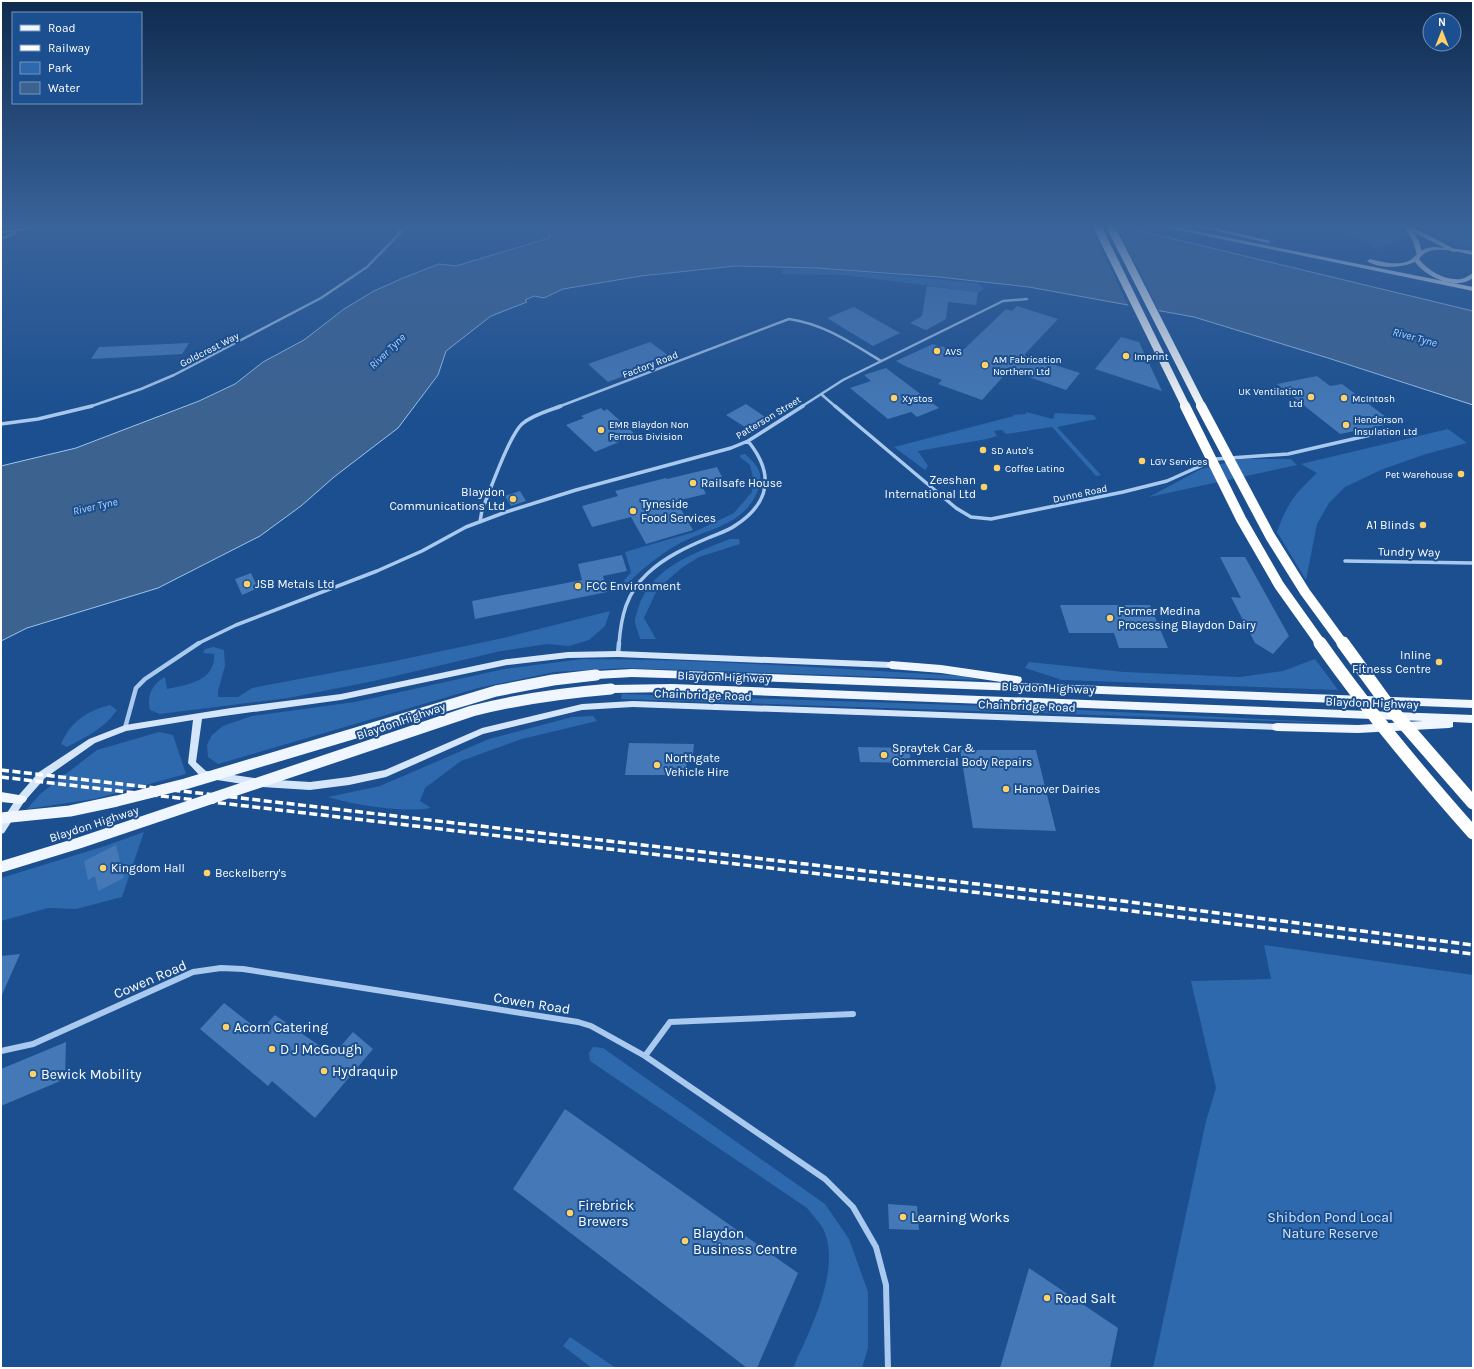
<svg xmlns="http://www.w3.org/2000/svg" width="1474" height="1369" viewBox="0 0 1474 1369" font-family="Karla,sans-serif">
	<rect width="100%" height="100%" fill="#1b4f8f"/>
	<!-- green -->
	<path fill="#2e69ad" d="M 1341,226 L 1392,226 L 1400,234 L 1400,240 L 1376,249 L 1340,228 Z
		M 1418,226 L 1473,226 L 1473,249 L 1454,244 Z
		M 817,268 L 978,283 L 984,288 L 980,292 L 843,275 L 782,274 L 782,269 Z
		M 1026,412 L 1053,419 L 1055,413 L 1093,415 L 1097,419 L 1057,427 L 1101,475 L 1096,476 L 1052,427 L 1006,434 L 1002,430 L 994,431 L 997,436 L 987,439 L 918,451 L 928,466 L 925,470 L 894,447 L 1014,416 L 1013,415 L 1026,414 Z
		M 1448,429 L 1467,443 L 1426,454 L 1383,469 L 1345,487 L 1329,503 L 1317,524 L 1306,580 L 1277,532 C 1287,503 1295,494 1317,473 L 1301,464 Z
		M 745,454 C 758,466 764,472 758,490 C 744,527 706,528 677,545 C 657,556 640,571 624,587 L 619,587 L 631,572 L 625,552 L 694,532 L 734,513 L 752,492 L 753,477 L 750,465 L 740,457 L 740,455 Z
		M 1241,459 L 1291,459 L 1297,465 L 1149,497 L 1201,469 Z
		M 730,539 L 739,539 L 740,544 L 699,557 L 683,567 L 658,588 L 644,618 L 656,639 L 640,639 C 639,633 635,626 635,621 C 635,617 637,613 638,609 C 650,568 694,553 730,539 Z
		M 610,611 L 605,626 L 589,640 L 569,646 L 547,644 L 501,651 L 374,681 L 288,698 L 160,714 L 150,710 C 146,696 153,683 165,677 L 167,689 C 187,685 216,681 214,654 L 203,653 L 205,649 L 213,647 L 224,650 L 225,666 L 218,691 L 218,697 L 238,697 L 252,688 L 390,662 L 503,638 Z
		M 583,659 C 710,659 836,669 962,676 L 980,680 L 625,668 L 554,672 L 478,688 L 218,764 L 208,757 L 207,745 L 212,735 L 223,726 L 252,716 L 355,702 L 504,669 Z
		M 1315,659 L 1338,690 L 1062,680 L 1025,668 L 1029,662 L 1124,672 L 1240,677 L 1283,671 Z
		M 622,694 L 1017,707 L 1362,724 L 621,699 Z
		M 110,705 L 117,710 C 105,728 86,737 67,747 L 61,744 C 71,721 87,711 110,705 Z
		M 593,716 L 597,721 L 522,739 L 461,761 L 425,788 L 420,801 L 431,808 C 405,813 354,805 328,797 L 380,786 L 489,739 L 572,717 Z
		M 159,732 L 173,735 L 186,774 L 94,799 L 27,809 L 40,794 L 97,750 Z
		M 144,832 L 122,897 L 76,909 L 48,908 L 1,921 L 1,878 L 105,846 Z
		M 1264,945 L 1473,975 L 1473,1368 L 1153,1368 L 1206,1121 L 1216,1088 L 1191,981 L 1271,979 Z
		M 593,1047 L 603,1048 L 825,1204 L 849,1239 L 868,1292 L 868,1348 L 862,1368 L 793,1368 C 809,1332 840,1273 825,1233 C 822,1224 813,1216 807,1208 L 590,1061 L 589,1053 Z
		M 570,1337 L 616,1368 L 592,1368 L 563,1346 Z"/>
	<!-- water -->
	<path fill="#3c6290" stroke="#9cc4f0" d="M 569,226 L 1120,226 L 1473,311 L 1473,405 L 1328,358 L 1194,317 L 1029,287 L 939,277 L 817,268 L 735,266 L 641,276 L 563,289 L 544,298 L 534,296 L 525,300 L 527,302 L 491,316 L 446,351 L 438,375 L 398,428 L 334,477 L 301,506 L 260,536 L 158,588 L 27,628 L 1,641 L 1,466 L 76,448 L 199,401 L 235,384 L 263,362 L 304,340 L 344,309 L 374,291 L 403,278 L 439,264 L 456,266 L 549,238 L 549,232 L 555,228 Z"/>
	<!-- pier -->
	<path fill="#1b4f8f" d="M 1090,226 L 1116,226 L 1160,313 L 1129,307 Z"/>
	<!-- building -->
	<path fill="#4478b7" d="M 927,286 L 978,292 L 976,305 L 948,302 L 946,319 L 926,330 L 910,323 L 922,316 Z
		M 1017,306 L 1058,319 L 1024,355 L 1080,373 L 1066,390 L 1009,370 L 982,400 L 938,384 L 942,380 L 907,367 L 896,361 L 933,344 L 940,347 L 942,346 L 958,355 L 1006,309 L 1012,311 Z
		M 854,307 L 900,333 L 873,346 L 827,318 Z
		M 1121,337 L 1139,342 L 1162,391 L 1095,369 Z
		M 650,342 L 672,358 L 608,382 L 588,364 Z
		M 189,343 L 182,354 L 91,359 L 99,347 Z
		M 886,368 L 939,408 L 917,417 L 911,412 L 888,419 L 850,388 L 871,381 L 864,375 Z
		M 1317,376 L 1330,386 L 1342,384 L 1394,423 L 1340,434 L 1277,384 Z
		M 746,404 L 771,421 L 751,431 L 726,415 Z
		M 601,408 L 604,411 L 607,409 L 636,435 L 595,452 L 566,425 L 584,418 L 581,416 Z
		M 717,467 L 722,477 L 700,482 L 706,494 L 676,501 L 693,530 L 646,544 L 631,517 L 592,527 L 582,506 L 618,496 L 615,491 L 666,478 L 667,479 Z
		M 520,491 L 526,501 L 511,506 L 505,496 Z
		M 622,555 L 627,571 L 603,576 L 607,592 L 475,619 L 472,601 L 582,580 L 578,564 Z
		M 1220,557 L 1245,557 L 1289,636 L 1273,654 L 1255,643 L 1231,597 L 1241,598 Z
		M 251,573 L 258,588 L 242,595 L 235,579 Z
		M 1060,605 L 1150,605 L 1168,648 L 1119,648 L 1114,633 L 1069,633 Z
		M 629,743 L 694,744 L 693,754 L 687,754 L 686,775 L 625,775 Z
		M 858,747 L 909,748 L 911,763 L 860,762 Z
		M 960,750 L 1036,750 L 1056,831 L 973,828 Z
		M 116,845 L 124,878 L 98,891 L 95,876 L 88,880 L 84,861 Z
		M 20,954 L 1,997 L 1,956 Z
		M 224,1003 L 260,1031 L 275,1015 L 333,1055 L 353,1032 L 373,1049 L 315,1118 L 272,1081 L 268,1086 L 200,1029 Z
		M 66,1042 L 65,1079 L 1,1106 L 1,1069 Z
		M 565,1109 L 798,1273 L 757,1368 L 747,1368 L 513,1189 Z
		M 888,1204 L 917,1206 L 919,1230 L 889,1229 Z
		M 1029,1268 L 1118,1328 L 1110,1368 L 1000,1368 Z"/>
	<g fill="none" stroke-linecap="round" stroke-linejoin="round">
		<!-- street-far3 -->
		<path stroke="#a9c9ee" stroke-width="2.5" d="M 398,226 L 398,234
			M 1,232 L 20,230 L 33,226
			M 1,239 L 15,233
			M 821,394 L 836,407
			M 89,407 L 141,389 L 174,375 L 321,298 L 367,267 L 407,226
			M 558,407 L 789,319 C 824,324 851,343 881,361
			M 801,407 L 843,380 L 1003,301 L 1027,299"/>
		<!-- street-far2 -->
		<path stroke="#a9c9ee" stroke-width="3.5" d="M 835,406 L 956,508 L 971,517 L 991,519 L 1123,492 L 1167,481 L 1216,459 L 1288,454 L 1379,433
			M 1,424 L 38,419 L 92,406
			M 480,522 L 482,510 C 490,491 509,436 522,424 C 532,415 548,411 561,406
			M 1345,561 L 1473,563
			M 197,644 L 236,625 L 377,571 L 422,551 L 466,527 L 506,512 L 576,490 L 731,448 L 748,441 L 803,406
			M 619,644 C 621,617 626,593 648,573 C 665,557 687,547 708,538 C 717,534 728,531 736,525 C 771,502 774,473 748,441"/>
		<!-- street-far1 -->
		<path stroke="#a9c9ee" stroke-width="4.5" d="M 618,654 L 619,643
			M 125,728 L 136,688 L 145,679 L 199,643"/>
		<!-- street -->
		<path stroke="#a9c9ee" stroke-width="6" d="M 1,1051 L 33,1044 L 193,972 L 221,968 L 243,969 L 578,1022 L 591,1026 L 645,1056 L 825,1179 L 853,1207 L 876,1247 L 886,1285 L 888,1368
			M 645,1056 L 670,1022 L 853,1014"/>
		<!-- secondary -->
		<path fill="#d6e6fa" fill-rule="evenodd" d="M 618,651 L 891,662 L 895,665 L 891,668 L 618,657 L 568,658 L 507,665 L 341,700 L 202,719 L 196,762 L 206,771 L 262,779 L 310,782 L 349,777 L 385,770 L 482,728 L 582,704 L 633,701 L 1277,724 L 1280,725 L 1281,727 L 1280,729 L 1277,730 L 633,707 L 582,710 L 483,734 L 386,777 L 349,785 L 310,790 L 262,787 L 204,778 L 201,777 L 188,763 L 193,720 L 126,731 L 95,743 L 45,778 L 24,802 L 4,833 L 1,834 L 1,822 L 18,796 L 39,772 L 89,739 L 125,725 L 231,708 L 341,694 L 507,659 L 568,652 Z"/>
		<!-- primary -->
		<path fill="#f0f6ff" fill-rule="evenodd" d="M 1159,226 L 1170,226 L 1473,287 L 1473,291 Z
			M 1196,226 L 1206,226 L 1271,241 L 1268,243 Z
			M 1433,247 L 1450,248 L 1473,251 L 1473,255 C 1457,252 1429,243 1419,259 C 1428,271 1446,281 1461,279 C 1466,278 1469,275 1473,273 L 1473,278 C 1456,291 1426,277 1415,262 C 1402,268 1379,269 1367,261 L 1370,259 C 1382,262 1404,268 1414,257 C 1422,250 1421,249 1433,247 Z
			M 891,661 L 941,665 L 1017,676 L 1021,677 L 1022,680 L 1020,683 L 1473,700 L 1473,708 L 700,679 L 632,677 L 596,679 L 592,678 L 591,675 L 592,672 L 596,671 L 632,669 L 1008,683 L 941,673 L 891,669 L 886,665 Z
			M 672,684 L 1473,715 L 1473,723 L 1453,722 L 1453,727 L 1449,728 L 1358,733 L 1277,731 L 1273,730 L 1272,727 L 1273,724 L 1277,723 L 1358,725 L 1423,721 L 672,692 L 611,693 L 607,692 L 606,689 L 607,686 L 611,685 Z
			M 1,792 L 25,796 L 27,799 L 25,802 L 21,804 L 1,802 Z"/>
		<!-- highway -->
		<path fill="#fff" fill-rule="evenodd" d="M 1403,226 L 1411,226 L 1458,251 L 1453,252 L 1413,232 L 1419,241 L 1422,254 L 1417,255 L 1413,241 Z"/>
		<!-- rail -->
		<path stroke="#fff" stroke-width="3.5" stroke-dasharray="8 3.5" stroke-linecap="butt" d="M 1,770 L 1114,900 L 1473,945
			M 1,777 L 1116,909 L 1473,954"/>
		<!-- primary-bridge -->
		<path stroke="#f0f6ff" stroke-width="11" d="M 1,818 L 70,811 L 117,801 L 185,784 L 496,691 L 553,680 L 596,675
			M 1,867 L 79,843 L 472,711 C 519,699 563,693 611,689"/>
		<!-- highway-bridge-far2 -->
		<path stroke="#fff" stroke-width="8" d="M 1097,226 L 1186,407
			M 1110,226 L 1202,407"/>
		<!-- highway-bridge-far1 -->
		<path stroke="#fff" stroke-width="10" d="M 1185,406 L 1241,519 L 1279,585 L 1321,644
			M 1201,406 L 1270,536 L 1305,592 L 1343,644"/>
		<!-- highway-bridge -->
		<path stroke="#fff" stroke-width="13" d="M 1320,643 C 1367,710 1419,772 1473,833
			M 1343,643 L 1391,709 L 1473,803"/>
	</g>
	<!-- sky -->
	<linearGradient id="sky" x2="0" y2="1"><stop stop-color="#0f2b4f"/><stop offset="0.54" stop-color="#39639b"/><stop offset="1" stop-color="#39639b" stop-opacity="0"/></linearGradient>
	<rect width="1474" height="418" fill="url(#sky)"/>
	<!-- markers -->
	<g fill="#ffd166" stroke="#1b4f8f" stroke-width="1.5">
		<circle cx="937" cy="351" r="4"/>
		<circle cx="1126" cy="356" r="4"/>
		<circle cx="985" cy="365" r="4"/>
		<circle cx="1311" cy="397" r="4"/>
		<circle cx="894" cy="398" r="4"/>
		<circle cx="1344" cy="398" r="4"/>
		<circle cx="1346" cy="425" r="4"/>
		<circle cx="601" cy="430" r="4"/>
		<circle cx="983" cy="450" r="4"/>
		<circle cx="1142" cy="461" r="4"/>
		<circle cx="997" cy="468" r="4"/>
		<circle cx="1461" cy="474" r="4"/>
		<circle cx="693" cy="483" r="4"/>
		<circle cx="984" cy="487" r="4"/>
		<circle cx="513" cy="499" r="4"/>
		<circle cx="633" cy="511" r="4"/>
		<circle cx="1423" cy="525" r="4"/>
		<circle cx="247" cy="584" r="4"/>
		<circle cx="578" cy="586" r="4"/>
		<circle cx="1110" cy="618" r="4"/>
		<circle cx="1439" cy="662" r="4"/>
		<circle cx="884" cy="755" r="4"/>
		<circle cx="657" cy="765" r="4"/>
		<circle cx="1006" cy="789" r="4"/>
		<circle cx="103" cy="868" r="4"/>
		<circle cx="207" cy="873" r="4"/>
		<circle cx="226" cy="1027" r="4"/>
		<circle cx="272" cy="1049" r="4"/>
		<circle cx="324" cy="1071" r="4"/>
		<circle cx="33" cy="1074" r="4"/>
		<circle cx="570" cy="1213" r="4"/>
		<circle cx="903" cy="1217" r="4"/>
		<circle cx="685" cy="1241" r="4"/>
		<circle cx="1047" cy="1298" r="4"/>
	</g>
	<g text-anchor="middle" stroke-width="4" stroke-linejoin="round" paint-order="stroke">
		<!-- far-street labels -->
		<g font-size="10" fill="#fff" stroke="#1b4f8f">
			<text transform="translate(209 349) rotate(-27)" y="4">Goldcrest Way</text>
			<text transform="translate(650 364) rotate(-21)" y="4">Factory Road</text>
			<text transform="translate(768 417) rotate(-31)" y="4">Patterson Street</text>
			<text transform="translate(1080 493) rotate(-12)" y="4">Dunne Road</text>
		</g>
		<!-- far-poi labels -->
		<g font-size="10" fill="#fff" stroke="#1b4f8f" text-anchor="start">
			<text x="945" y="355">AVS</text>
			<text x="1134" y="360">Imprint</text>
			<text x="993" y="363">AM Fabrication<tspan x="993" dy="12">Northern Ltd</tspan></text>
			<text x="1303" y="395" text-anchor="end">UK Ventilation<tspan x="1303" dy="12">Ltd</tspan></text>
			<text x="902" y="402">Xystos</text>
			<text x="1352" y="402">McIntosh</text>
			<text x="1354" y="423">Henderson<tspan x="1354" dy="12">Insulation Ltd</tspan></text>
			<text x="609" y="428">EMR Blaydon Non<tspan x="609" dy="12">Ferrous Division</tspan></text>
			<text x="991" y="454">SD Auto's</text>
			<text x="1150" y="465">LGV Services</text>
			<text x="1005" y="472">Coffee Latino</text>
			<text x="1453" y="478" text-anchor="end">Pet Warehouse</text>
		</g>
		<!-- far-water labels -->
		<g font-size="11" font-style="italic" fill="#b5d3f5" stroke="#1b4f8f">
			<text transform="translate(1415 337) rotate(15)" y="4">River Tyne</text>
			<text transform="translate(387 351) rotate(-44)" y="4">River Tyne</text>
			<text transform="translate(95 506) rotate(-13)" y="4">River Tyne</text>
		</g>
		<!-- poi labels -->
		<g font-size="12" fill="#fff" stroke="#1b4f8f" text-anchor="start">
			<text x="976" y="484" text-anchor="end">Zeeshan<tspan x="976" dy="14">International Ltd</tspan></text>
			<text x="701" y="487">Railsafe House</text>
			<text x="505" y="496" text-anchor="end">Blaydon<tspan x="505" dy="14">Communications Ltd</tspan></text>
			<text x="641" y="508">Tyneside<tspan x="641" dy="14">Food Services</tspan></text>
			<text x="1415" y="529" text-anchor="end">A1 Blinds</text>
			<text x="255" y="588">JSB Metals Ltd</text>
			<text x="586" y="590">FCC Environment</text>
			<text x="1118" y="615">Former Medina<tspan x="1118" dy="14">Processing Blaydon Dairy</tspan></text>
			<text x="1431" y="659" text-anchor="end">Inline<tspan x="1431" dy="14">Fitness Centre</tspan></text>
			<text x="892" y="752">Spraytek Car &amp;<tspan x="892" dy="14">Commercial Body Repairs</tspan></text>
			<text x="665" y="762">Northgate<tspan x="665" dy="14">Vehicle Hire</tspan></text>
			<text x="1014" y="793">Hanover Dairies</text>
			<text x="111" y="872">Kingdom Hall</text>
			<text x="215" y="877">Beckelberry's</text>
		</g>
		<!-- street labels -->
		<g font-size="12" fill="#fff" stroke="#1b4f8f">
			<text transform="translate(1409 552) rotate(1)" y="4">Tundry Way</text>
			<text transform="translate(724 677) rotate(2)" y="4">Blaydon Highway</text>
			<text transform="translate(1048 688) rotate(2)" y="4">Blaydon Highway</text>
			<text transform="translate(703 695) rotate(2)" y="4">Chainbridge Road</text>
			<text transform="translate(1372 703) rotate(2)" y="4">Blaydon Highway</text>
			<text transform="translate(1027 706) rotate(2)" y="4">Chainbridge Road</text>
			<text transform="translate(401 721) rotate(-19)" y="4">Blaydon Highway</text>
			<text transform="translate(94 824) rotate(-18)" y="4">Blaydon Highway</text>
		</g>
		<!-- near-street labels -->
		<g font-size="14" fill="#fff" stroke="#1b4f8f">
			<text transform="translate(150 979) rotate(-23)" y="5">Cowen Road</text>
			<text transform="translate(532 1003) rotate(9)" y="5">Cowen Road</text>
		</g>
		<!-- near-poi labels -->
		<g font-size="14" fill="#fff" stroke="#1b4f8f" text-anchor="start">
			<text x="234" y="1032">Acorn Catering</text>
			<text x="280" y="1054">D J McGough</text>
			<text x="332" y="1076">Hydraquip</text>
			<text x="41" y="1079">Bewick Mobility</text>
			<text x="578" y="1210">Firebrick<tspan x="578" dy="16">Brewers</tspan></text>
			<text x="911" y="1222">Learning Works</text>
			<text x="693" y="1238">Blaydon<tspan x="693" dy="16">Business Centre</tspan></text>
			<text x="1055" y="1303">Road Salt</text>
		</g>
		<!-- near-park labels -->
		<g font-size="14" fill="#cfe3fa" stroke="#1b4f8f">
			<text x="1330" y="1222">Shibdon Pond Local<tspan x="1330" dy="16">Nature Reserve</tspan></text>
		</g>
	</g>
	<!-- border -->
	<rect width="1474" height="1369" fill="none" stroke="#ffffff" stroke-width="4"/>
	<!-- legend -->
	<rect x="12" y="12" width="130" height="92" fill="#1b4f8f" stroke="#7695bc"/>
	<rect x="20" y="25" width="20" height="6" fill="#f0f6ff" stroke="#7695bc"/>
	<text x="48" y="32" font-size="12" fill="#ffffff">Road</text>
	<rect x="20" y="45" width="20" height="6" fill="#ffffff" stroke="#7695bc"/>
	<text x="48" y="52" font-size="12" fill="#ffffff">Railway</text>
	<rect x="20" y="62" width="20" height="12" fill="#2e69ad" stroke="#7695bc"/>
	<text x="48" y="72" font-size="12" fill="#ffffff">Park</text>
	<rect x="20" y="82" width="20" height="12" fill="#3c6290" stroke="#7695bc"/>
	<text x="48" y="92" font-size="12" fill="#ffffff">Water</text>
	<!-- north arrow -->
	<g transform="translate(1442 32)"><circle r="19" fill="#1b4f8f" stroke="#7695bc"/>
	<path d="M0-3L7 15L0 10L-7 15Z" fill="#ffd166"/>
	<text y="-6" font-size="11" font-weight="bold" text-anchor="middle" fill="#ffffff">N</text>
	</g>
</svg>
